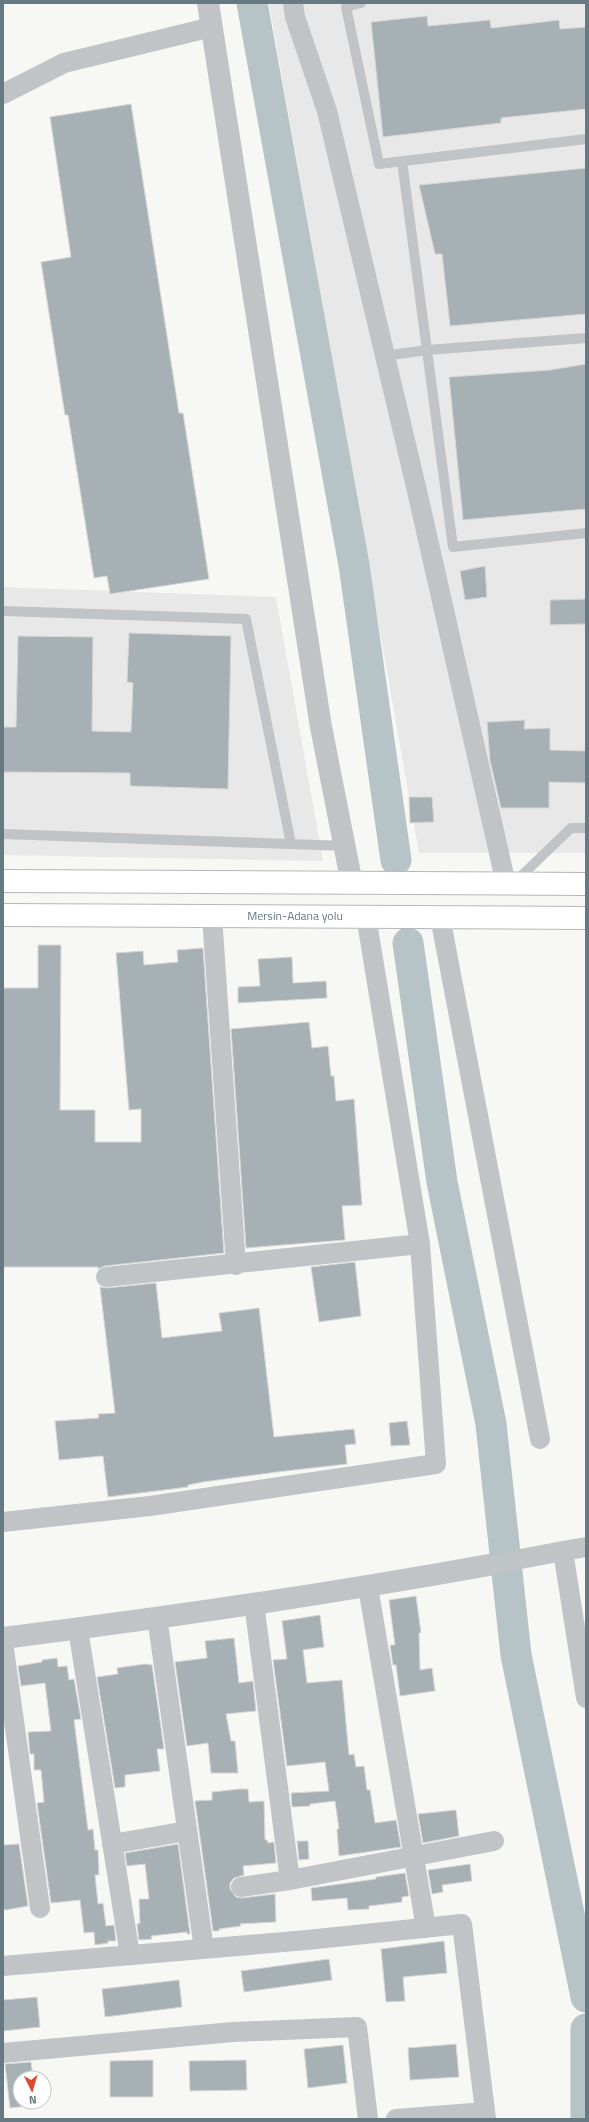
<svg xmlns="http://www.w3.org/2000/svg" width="589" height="2122" viewBox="0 0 589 2122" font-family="'Titillium Web',sans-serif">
	<rect width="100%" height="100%" fill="#f7f7f4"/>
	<!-- built -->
	<path fill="#e7e8e7" d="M 269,3 L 586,3 L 586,853 L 419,853 Z
		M 3,587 L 276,597 L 323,861 L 3,855 Z"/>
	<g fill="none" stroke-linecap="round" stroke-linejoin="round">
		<!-- river -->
		<path stroke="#b7c4c7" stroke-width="31" d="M 252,3 L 354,565 L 396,860
			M 408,943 L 442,1182 L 491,1424 L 516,1655 L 586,1997
			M 586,2119 L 586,2029"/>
	</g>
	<!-- building -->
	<path fill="#a7b0b4" stroke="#d8d8d6" d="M 427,16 L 428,26 L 490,20 L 491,28 L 559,20 L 560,29 L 586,27 L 586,109 L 501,118 L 501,123 L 383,137 L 371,22 Z
		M 131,104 L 179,413 L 183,413 L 209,579 L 110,594 L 107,576 L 94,578 L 68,415 L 65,415 L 41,262 L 71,257 L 50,117 Z
		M 586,168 L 586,314 L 450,326 L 442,254 L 435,254 L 419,185 Z
		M 586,364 L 586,509 L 463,520 L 449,377 L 550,370 Z
		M 485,566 L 487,597 L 465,600 L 460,571 Z
		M 586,599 L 586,624 L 550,625 L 550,600 Z
		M 129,633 L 231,636 L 228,789 L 130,786 L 130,773 L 3,772 L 3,727 L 16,727 L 18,636 L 93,637 L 92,731 L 131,732 L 133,683 L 127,682 Z
		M 525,720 L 524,729 L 550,728 L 550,750 L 586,751 L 586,783 L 549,782 L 549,808 L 501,808 L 490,761 L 487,722 Z
		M 409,797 L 432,797 L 434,822 L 410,823 Z
		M 38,945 L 61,945 L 60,1110 L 95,1110 L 95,1142 L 141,1142 L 141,1109 L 129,1110 L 116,953 L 143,951 L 144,965 L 178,962 L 177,950 L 203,948 L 224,1253 L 105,1266 L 98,1269 L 98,1267 L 3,1267 L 3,988 L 38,988 Z
		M 292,957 L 293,983 L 326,981 L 327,998 L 238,1003 L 238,987 L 260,986 L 258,959 Z
		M 309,1022 L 312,1048 L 328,1046 L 331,1076 L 334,1076 L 336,1101 L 354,1099 L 362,1205 L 342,1206 L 345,1240 L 246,1248 L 231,1029 Z
		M 355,1262 L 361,1316 L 319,1322 L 311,1267 Z
		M 156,1283 L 162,1338 L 222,1331 L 219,1313 L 259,1308 L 274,1437 L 354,1429 L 356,1444 L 345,1445 L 347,1464 L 277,1472 L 203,1482 L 188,1485 L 188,1487 L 108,1497 L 103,1456 L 59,1460 L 55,1421 L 99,1418 L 98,1414 L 115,1413 L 100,1287 L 107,1288 Z
		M 407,1421 L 410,1445 L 391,1446 L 389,1423 Z
		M 416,1596 L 421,1633 L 419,1633 L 420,1670 L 432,1668 L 435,1691 L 400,1696 L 396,1665 L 393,1665 L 390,1645 L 395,1645 L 389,1600 Z
		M 320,1615 L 324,1647 L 303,1650 L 307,1683 L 342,1680 L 349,1755 L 354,1754 L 356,1767 L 364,1766 L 367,1790 L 370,1790 L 375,1823 L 396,1820 L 401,1847 L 339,1856 L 337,1829 L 339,1829 L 335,1801 L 310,1804 L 310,1806 L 292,1807 L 291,1793 L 329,1791 L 325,1762 L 287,1766 L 273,1660 L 287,1659 L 282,1621 Z
		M 234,1638 L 239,1683 L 253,1681 L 256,1711 L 226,1714 L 231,1741 L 235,1741 L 238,1773 L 211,1773 L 208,1743 L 187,1746 L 175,1662 L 207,1658 L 205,1641 Z
		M 57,1658 L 58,1667 L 67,1666 L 69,1680 L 74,1679 L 81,1719 L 74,1720 L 88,1830 L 93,1829 L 95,1850 L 98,1850 L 99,1875 L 95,1875 L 98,1904 L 103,1903 L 106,1926 L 114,1925 L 116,1941 L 108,1941 L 108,1943 L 95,1945 L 94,1932 L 84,1933 L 80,1900 L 51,1903 L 37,1803 L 44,1802 L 41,1770 L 34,1770 L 34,1754 L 30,1754 L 28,1732 L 51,1731 L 45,1683 L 21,1686 L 18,1666 L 42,1662 L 42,1660 Z
		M 145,1664 L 152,1665 L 164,1749 L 157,1749 L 160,1771 L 125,1775 L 125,1787 L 115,1788 L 97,1677 L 118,1674 L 117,1668 Z
		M 240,1789 L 248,1789 L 249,1802 L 264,1801 L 265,1840 L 267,1840 L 268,1843 L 274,1842 L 276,1863 L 243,1866 L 244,1875 L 234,1878 L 230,1883 L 230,1889 L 236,1897 L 242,1898 L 275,1894 L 276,1922 L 240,1924 L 241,1926 L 219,1929 L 219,1931 L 213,1931 L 195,1801 L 212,1800 L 212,1792 Z
		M 456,1810 L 459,1836 L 423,1843 L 418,1814 Z
		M 297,1841 L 308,1841 L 309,1859 L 299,1860 Z
		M 19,1844 L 28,1906 L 6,1910 L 3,1909 L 3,1845 Z
		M 178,1844 L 190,1934 L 187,1934 L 187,1932 L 151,1936 L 152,1939 L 139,1940 L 137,1924 L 140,1923 L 139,1899 L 149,1899 L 145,1864 L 127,1866 L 125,1853 Z
		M 470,1864 L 472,1881 L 442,1885 L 443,1892 L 432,1894 L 428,1870 Z
		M 405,1873 L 409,1896 L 402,1897 L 402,1902 L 369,1906 L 369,1909 L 348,1910 L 347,1898 L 312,1901 L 311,1888 L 376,1879 L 376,1877 Z
		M 444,1941 L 447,1973 L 403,1977 L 405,2001 L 386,2002 L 381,1949 Z
		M 329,1959 L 332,1980 L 244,1992 L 241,1971 Z
		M 179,1980 L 182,2007 L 105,2017 L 102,1989 Z
		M 37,1997 L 40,2027 L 3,2031 L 3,2000 Z
		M 456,2044 L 459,2077 L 410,2080 L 408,2048 Z
		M 343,2045 L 347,2083 L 308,2088 L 304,2049 Z
		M 153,2060 L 153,2097 L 110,2097 L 110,2061 Z
		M 246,2060 L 247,2090 L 190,2091 L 189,2061 Z
		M 31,2062 L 33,2078 L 20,2078 L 20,2102 L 36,2102 L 36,2105 L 10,2108 L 5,2064 Z"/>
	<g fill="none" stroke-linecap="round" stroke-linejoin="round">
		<!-- trunk casing -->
		<g stroke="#b3b7ba" stroke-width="24">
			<path id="trunk" d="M 3,881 L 586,884
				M 3,915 L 586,918"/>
		</g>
		<!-- service -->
		<path stroke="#c0c4c7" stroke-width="10" d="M 361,3 L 346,7 L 379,164 L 586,139
			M 402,161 L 453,547 L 586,533
			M 385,356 L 427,350 L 586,338
			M 3,611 L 246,619 L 291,844
			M 3,834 L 345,846
			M 516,881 L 571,828 L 586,828"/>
		<!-- minor -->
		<path stroke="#c0c4c7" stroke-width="20" d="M 293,3 L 295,17 L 327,111 L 417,491 L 506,884
			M 3,94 L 64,63 L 212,27
			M 212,916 L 236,1265
			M 440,917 L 540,1439
			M 106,1277 L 420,1244
			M 3,1522 L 150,1506 L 436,1464 L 420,1244 L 366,916
			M 563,1551 L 586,1547
			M 489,1565 L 563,1551 L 586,1698
			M 368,1587 L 426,1928
			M 254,1603 L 290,1880
			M 157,1617 L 204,1949
			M 78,1629 L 130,1955
			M 3,1642 L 40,1908
			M 112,1844 L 187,1831
			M 241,1887 L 290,1880 L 494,1841
			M 3,1966 L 307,1940 L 462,1924 L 486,2119
			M 3,2053 L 233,2032 L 357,2027 L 368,2119
			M 396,2119 L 485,2112"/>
		<!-- tertiary -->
		<path stroke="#c0c4c7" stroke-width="22" d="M 208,3 L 321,727 L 352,884
			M 3,1638 C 166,1618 328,1594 489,1565"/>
		<!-- trunk -->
		<use href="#trunk" stroke="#fff" stroke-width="22"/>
	</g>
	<g text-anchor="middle" stroke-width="4" stroke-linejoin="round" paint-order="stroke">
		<!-- street labels -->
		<g font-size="12" fill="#677983" stroke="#fff">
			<text x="295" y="920">Mersin-Adana yolu</text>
		</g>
	</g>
	<!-- border -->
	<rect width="589" height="2122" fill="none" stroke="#677983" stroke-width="8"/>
	<!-- north arrow -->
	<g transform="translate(32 2090) rotate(175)"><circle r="19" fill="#ffffff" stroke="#c2c9cd"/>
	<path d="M0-3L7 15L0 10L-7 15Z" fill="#db4b30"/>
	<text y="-6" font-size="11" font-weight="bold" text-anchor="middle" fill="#677983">N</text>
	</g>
</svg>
